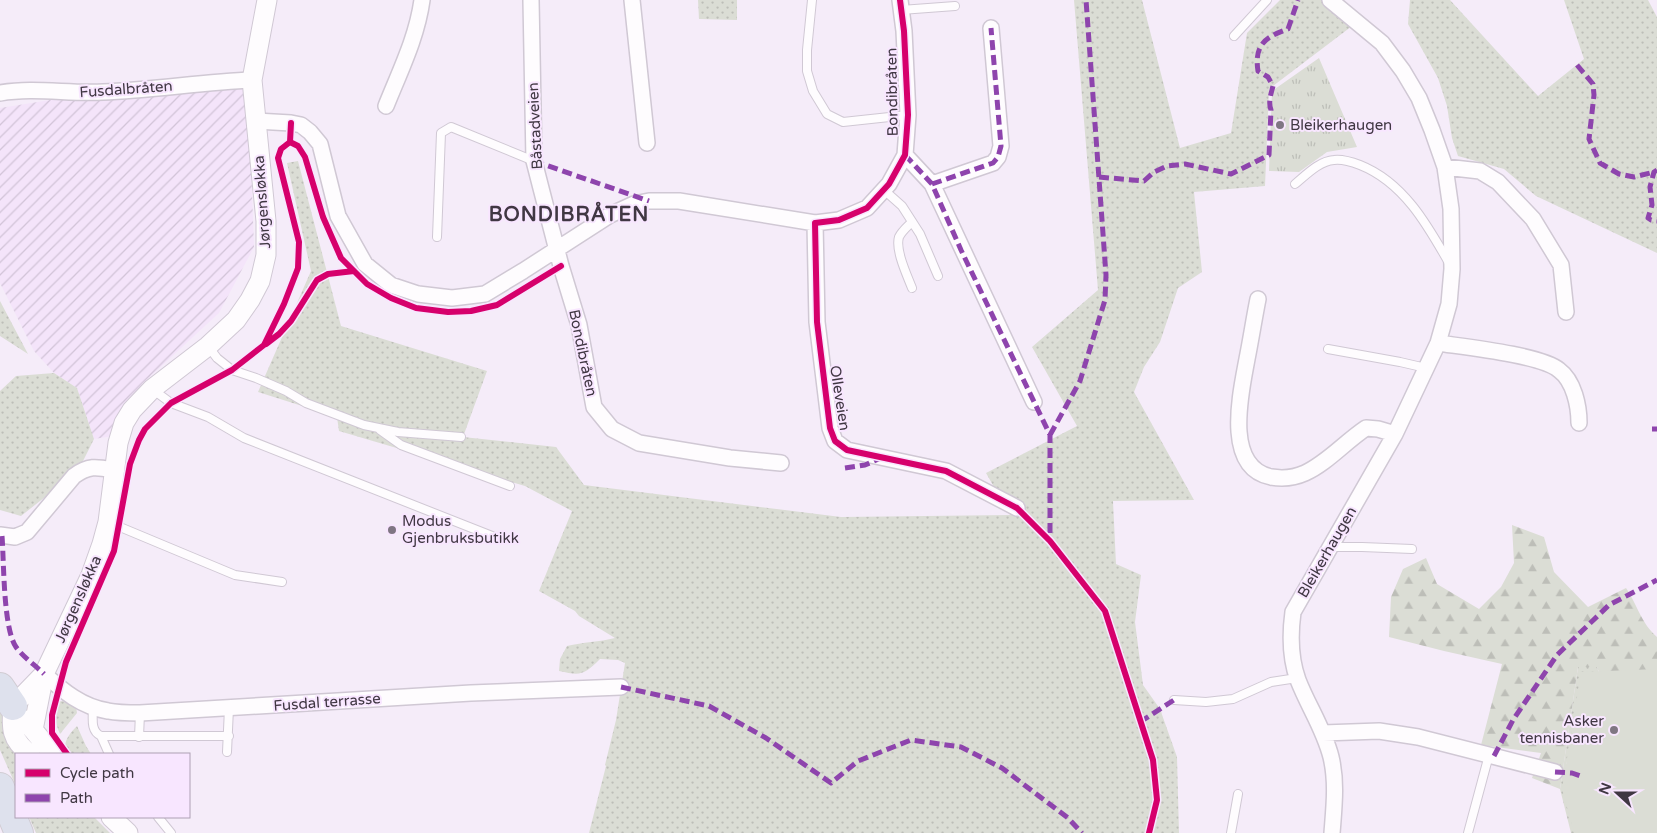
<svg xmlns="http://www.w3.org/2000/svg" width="1657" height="833" viewBox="0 0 1657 833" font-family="'Varela Round',sans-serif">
	<defs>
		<pattern id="industrial-furrows" width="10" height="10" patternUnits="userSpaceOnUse" patternTransform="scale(1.25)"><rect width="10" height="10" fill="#f4e4fa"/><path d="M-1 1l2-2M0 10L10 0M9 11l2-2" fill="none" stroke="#d2c4d8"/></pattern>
		<pattern id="grass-dots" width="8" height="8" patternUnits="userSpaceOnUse" patternTransform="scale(1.25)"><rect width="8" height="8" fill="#dbddd5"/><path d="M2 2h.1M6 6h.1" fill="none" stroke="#bdbeb8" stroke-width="1.8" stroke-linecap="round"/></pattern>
		<pattern id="forest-firs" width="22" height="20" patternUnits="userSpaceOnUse" patternTransform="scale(1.25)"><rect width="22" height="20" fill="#dbddd5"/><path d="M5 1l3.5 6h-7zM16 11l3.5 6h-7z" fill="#bdbeb8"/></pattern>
		<pattern id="park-tufts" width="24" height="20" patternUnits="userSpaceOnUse" patternTransform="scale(1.25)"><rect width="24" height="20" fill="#dbddd5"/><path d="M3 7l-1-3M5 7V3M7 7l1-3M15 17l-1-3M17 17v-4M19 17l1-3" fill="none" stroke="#bdbeb8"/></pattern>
	</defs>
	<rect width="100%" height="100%" fill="#f5ecf9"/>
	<!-- industrial -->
	<path fill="url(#industrial-furrows)" d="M 248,78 L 254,247 L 219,313 L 142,384 L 119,435 L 94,439 L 77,388 L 54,373 L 34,351 L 0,283 L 0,108 L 88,94 Z"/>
	<!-- grass -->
	<path fill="url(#grass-dots)" d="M 698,0 L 737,0 L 737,20 L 699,19 Z
		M 1074,0 L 1142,0 L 1180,148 L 1231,133 L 1247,33 L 1280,0 L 1327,0 L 1356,23 L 1269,89 L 1265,186 L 1194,192 L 1202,272 L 1178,288 L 1160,342 L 1144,367 L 1134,392 L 1194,500 L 1113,501 L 1116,564 L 1141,575 L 1135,622 L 1143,685 L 1160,709 L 1177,757 L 1179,833 L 589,833 L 606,766 L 605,765 L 616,720 L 625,663 L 618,660 L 600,659 C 584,675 581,676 559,671 L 560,659 L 567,646 C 583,642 599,642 615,638 L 579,616 L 575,611 L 539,591 L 572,511 L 525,486 L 339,431 L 337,417 L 258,392 L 311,271 L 287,163 L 298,161 L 341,326 L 487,371 L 463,437 L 556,447 L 584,485 L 841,517 L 1010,515 L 986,473 L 1077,426 L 1032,347 L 1098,290 Z
		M 1410,0 L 1450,0 L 1538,96 L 1584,59 L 1564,0 L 1648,0 L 1657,17 L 1657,253 L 1536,196 L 1504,169 L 1458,156 L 1452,138 L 1447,106 L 1438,78 L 1408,24 Z
		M 0,301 L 28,354 L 0,336 Z
		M 54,373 L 77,388 L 94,439 L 78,471 L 21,516 L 0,510 L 0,391 L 16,376 Z
		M 1578,667 L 1597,667 L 1600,675 L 1566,764 L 1585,768 L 1606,833 L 1571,833 L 1560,789 Z
		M 59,701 C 68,701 77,704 77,713 L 60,734 C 55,722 53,713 59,701 Z
		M 0,703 L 16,754 L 16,786 L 0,750 Z
		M 77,726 L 86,746 L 91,754 L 71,754 L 65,746 C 66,738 71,732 77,726 Z
		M 29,817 L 94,817 L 110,833 L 36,833 Z"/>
	<!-- forest -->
	<path fill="url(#forest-firs)" d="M 1512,525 L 1544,537 L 1554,572 L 1588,607 L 1626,588 C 1638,606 1641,623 1657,637 L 1657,688 L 1600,675 L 1597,667 L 1578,667 L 1560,789 L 1532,778 L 1541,753 L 1481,745 L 1502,664 L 1444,651 L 1389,637 L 1391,597 L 1403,569 L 1426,558 L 1437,584 L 1479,609 L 1501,587 L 1514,563 Z"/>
	<!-- park -->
	<path fill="url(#park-tufts)" d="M 1319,58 L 1357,147 L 1327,152 L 1299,172 L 1269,171 L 1272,91 Z"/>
	<!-- pitch -->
	<path fill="#dbddd5" d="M 1657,669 L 1657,833 L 1574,833 L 1562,789 L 1581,672 Z"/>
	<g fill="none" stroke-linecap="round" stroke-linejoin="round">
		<!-- service casing -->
		<g stroke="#d0c8d4" stroke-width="10">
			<path id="service" d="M 812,0 L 807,50 L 807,71 L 813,91 L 827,114 L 843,122 L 908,115
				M 901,10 L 955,6
				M 1234,36 L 1267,0
				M 1295,184 C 1306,175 1319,161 1334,160 C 1342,159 1352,162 1360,165 C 1403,182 1427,224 1449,263
				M 884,190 L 902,206 L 920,234 L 938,276
				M 437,237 L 441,133 L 451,127 L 534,161
				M 912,288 C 907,275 895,250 899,237 C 902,231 907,227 912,222
				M 208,346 L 217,358 L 232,370 L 256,378 L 286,391 L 306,403 L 364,425 L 398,432 L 461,437
				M 1328,349 L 1400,362 L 1426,368
				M 152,389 L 171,403 L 208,417 L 244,438 L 492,536
				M 380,430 L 401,445 L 510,486
				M 108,522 L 235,575 L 282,582
				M 1330,547 L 1362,547 L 1412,549
				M 1174,700 L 1206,702 L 1233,699 L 1271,682 L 1297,678
				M 93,707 C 93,718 90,731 101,736 L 229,736
				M 101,736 L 109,754
				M 139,737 L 140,713
				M 227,752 L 229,708
				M 158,817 L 171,833
				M 1231,833 L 1238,794
				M 1468,833 L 1489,755"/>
		</g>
		<!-- minor casing -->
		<g stroke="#d0c8d4" stroke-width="18">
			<path id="minor" d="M 531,0 L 534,161 L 561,266 L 579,325 L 594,407 L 612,429 L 639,443 L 730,458 L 781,463
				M 632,0 L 647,143
				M 1330,0 L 1382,43 L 1403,71 L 1419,98 L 1432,130 L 1445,167 L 1451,209 L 1452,269 L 1449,304 L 1438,343 L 1395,434 L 1293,612 C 1290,634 1290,658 1298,680 C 1308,706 1324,729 1331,757 C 1337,782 1334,807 1332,833
				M 0,93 C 34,87 69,94 103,92 C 153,90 203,82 252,80
				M 386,106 C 400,71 417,37 422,0
				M 256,121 L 291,123 L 301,125 L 310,132 L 320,144 L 338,216 L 365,264 L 391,285 L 418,294 L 452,298 L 485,294 L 523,271 L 610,215 L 634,204 L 649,201 L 679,201 L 815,223 L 839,220 L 867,208 L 889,184 L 905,155 L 908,115 L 904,31 L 900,0
				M 905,155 L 932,184 L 1034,402
				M 1445,167 L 1480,171 L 1498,182 L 1533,219 L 1561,265 L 1566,312
				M 932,184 L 993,163 L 998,157 L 1001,146 L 991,28
				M 815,223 L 817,322 L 830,428 L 835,441 L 847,450 L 946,471 L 1017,508
				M 1258,299 C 1254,319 1251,339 1247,359 C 1241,392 1223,467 1271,477 C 1283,479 1294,478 1305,473 C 1327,463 1345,442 1366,428 L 1378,429 L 1395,434
				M 1438,343 C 1465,347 1541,355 1559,370 C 1574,381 1579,406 1579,423
				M 0,535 L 15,537 L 27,532 L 74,476 C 89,465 97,467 114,470
				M 44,674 C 63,691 82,707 108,711 C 118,713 129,713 140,713 L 471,693 L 621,687
				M 1323,733 L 1379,731 L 1418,737 L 1555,772"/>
		</g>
		<!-- tertiary casing -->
		<g stroke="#d0c8d4" stroke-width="21">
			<path id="tertiary" d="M 13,706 C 11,728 11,740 30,754
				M 13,706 L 44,674
				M 25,720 L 53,754
				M 33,730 L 44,674 L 91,575 L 102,544 L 108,522 L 118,443 L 124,423 L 132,410 L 152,389 L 208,346 L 236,320 L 250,300 L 260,281 L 266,255 L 266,221 L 252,80 L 267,0
				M 111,817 L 128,833"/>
		</g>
		<!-- motorway casing -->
		<g stroke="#d1ccd3" stroke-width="30">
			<path id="motorway" d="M 0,687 L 13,706
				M 0,787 L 19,833"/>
		</g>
		<!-- service -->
		<use href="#service" stroke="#fefcfe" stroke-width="8"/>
		<!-- minor -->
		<use href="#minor" stroke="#fefcfe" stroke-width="15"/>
		<!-- tertiary -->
		<use href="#tertiary" stroke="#fefcfe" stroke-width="19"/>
		<!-- motorway -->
		<use href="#motorway" stroke="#dee1ed" stroke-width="28"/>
		<!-- quiet -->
		<path stroke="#8e44ad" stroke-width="5" stroke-dasharray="10 5" stroke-linecap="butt" d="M 1577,65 L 1593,84 L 1594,95 L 1589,139 L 1600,163 L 1619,174 L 1634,177 L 1654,172
			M 905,155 L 932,184 L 961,250 L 1050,435 L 1050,541
			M 534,161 L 649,201
			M 1657,170 L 1654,172 L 1650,187 L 1652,205 L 1648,218 L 1651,220 L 1657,221
			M 1099,177 L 1144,181 L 1154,172 L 1167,166 L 1185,164 L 1231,174 L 1269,155 L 1271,110 C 1268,102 1271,94 1273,86 L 1268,77 L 1258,71 C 1254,45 1265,37 1288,29 L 1298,0
			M 932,184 L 993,163 L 998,157 L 1001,146 L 991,28
			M 1652,429 L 1657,429
			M 1050,435 L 1080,381 L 1105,300 L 1106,275 L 1086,0
			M 845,468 L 865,465 L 881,458
			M 2,536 C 4,561 3,628 16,647 C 23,657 35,665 44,674
			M 621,687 L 709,706 L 766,738 L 831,783 L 858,761 L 911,740 L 961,747 L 1002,768 L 1068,818 L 1082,833
			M 1140,722 L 1174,700
			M 1494,756 L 1513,720 L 1557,655 L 1609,605 L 1657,580
			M 1555,772 L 1572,773 L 1583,777"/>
		<!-- cycleway casing -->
		<g stroke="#f8e6ff" stroke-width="9">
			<path id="cycleway" d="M 900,0 L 904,31 L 908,115 L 905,155 L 889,184 L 867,208 L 839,220 L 815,223 L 817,322 L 830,428 L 835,441 L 847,450 L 946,471 L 1017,508 L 1050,541 L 1105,611 L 1153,760 L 1157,800 L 1149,833
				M 290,142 L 298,146 L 305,157 L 323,217 L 341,258 L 367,284 L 391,298 L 416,308 L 448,312 L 471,311 L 497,305 L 561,266
				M 266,344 L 279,334 L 291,321 L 317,280 L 328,274 L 354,271
				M 67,754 L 52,733 L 52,715 L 66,662 L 114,551 L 130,464 L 139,440 L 145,429 L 171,403 L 232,370 L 264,345 L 284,304 L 298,268 L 299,242 L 278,158 L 281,149 L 290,142 L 291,123"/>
		</g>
		<!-- cycleway -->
		<use href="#cycleway" stroke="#d6006c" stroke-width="6"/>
	</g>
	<!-- markers -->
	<g fill="#7f7683" stroke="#f8e6ff" stroke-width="2">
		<circle cx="1280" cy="125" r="5"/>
		<circle cx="392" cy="530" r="5"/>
		<circle cx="1614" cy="730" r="5"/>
	</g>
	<g text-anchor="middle" stroke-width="4" stroke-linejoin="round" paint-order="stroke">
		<!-- street labels -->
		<g font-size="15" fill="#403743" stroke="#f8e6ff">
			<text transform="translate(126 89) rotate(-4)" y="5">Fusdalbråten</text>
			<text transform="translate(892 92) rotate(-91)" y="5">Bondibråten</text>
			<text transform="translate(535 126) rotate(-93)" y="5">Båstadveien</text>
			<text transform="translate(262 202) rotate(-94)" y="5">Jørgensløkka</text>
			<text transform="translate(583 353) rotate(78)" y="5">Bondibråten</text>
			<text transform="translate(840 398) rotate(81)" y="5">Olleveien</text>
			<text transform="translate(1327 552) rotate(-60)" y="5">Bleikerhaugen</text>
			<text transform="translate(78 599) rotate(-66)" y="5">Jørgensløkka</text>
			<text transform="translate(327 702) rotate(-4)" y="5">Fusdal terrasse</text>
		</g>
		<!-- poi labels -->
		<g font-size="15" fill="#403743" stroke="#f8e6ff" text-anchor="start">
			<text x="1290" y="130">Bleikerhaugen</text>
			<text x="402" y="526">Modus<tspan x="402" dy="17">Gjenbruksbutikk</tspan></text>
			<text x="1604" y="726" text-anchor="end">Asker<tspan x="1604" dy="17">tennisbaner</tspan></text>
		</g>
		<!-- district labels -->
		<g font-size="20" font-weight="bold" letter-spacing="1" fill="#403743" stroke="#f8e6ff">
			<text x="569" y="221">BONDIBRÅTEN</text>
		</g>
	</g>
	<!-- legend -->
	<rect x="15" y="753" width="175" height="65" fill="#f8e6ff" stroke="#aea0b4"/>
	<rect x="25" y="769" width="25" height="8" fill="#d6006c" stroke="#aea0b4"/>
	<text x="60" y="778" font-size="15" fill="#403743">Cycle path</text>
	<rect x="25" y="794" width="25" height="8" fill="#8e44ad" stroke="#aea0b4"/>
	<text x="60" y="803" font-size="15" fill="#403743">Path</text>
	<!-- north arrow -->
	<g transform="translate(1617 793) rotate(291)" stroke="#f8e6ff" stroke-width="4" paint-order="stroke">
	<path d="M0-4L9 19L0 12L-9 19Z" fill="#403743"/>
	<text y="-8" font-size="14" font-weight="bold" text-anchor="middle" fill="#403743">N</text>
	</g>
</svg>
